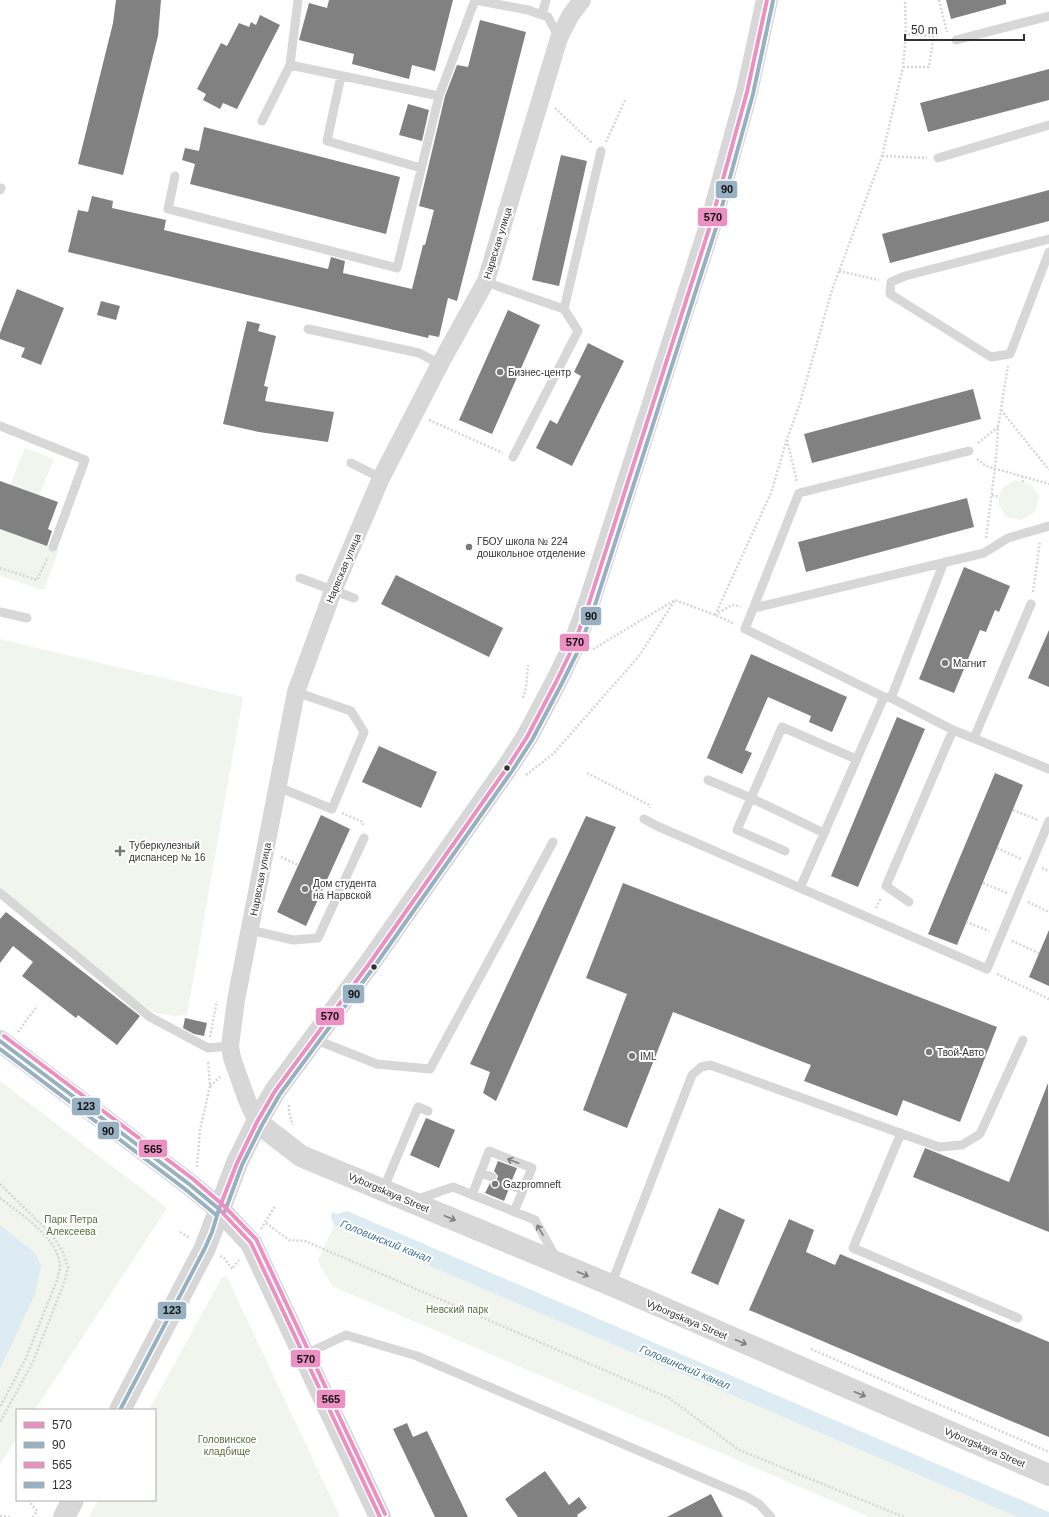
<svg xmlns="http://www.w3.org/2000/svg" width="1049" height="1517" viewBox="0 0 1049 1517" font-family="Helvetica,sans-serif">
	<rect width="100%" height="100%" fill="#fff"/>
	<!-- green -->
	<path fill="#f1f5ed" d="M 25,448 L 54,459 L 39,495 L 10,485 Z
		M 1015,480 L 1031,484 L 1039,497 L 1035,512 L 1021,520 L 1006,517 L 998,503 L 1002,488 Z
		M 0,529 L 59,550 L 44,590 L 0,576 Z
		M 0,639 L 243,697 L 187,1015 L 173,1016 L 154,1013 L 3,894 L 0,893 Z
		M 0,1081 L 167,1208 L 35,1410 L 17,1410 L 17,1438 L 0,1464 Z
		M 334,1225 L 1017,1517 L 870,1517 L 332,1286 L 318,1261 Z
		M 226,1275 L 340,1517 L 89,1517 L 98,1500 L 155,1500 L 155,1410 L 149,1410 L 221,1279 Z"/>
	<!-- water -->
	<path fill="#ddebf3" d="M 347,1211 L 1049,1512 L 1049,1517 L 1017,1517 L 334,1225 L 331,1217 L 332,1212 L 337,1214 Z
		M 0,1225 L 35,1253 L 41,1266 L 35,1294 L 0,1369 Z"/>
	<!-- building -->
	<path fill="#818181" d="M 116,0 L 161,0 L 158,36 L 123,175 L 78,164 L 113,23 Z
		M 329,0 L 453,0 L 435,71 L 412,65 L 409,79 L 352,64 L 354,54 L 299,40 L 309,3 L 327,8 Z
		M 946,0 L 1006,0 L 1006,4 L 951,19 Z
		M 260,15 L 280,25 L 237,109 L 223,103 L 220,109 L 203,100 L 206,94 L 197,89 L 221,43 L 227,46 L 239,23 L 249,27 L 251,22 L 256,25 Z
		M 480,20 L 526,32 L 457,301 L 448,298 L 439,337 L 429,335 L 428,338 L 68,252 L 78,210 L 88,212 L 92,196 L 113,201 L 112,208 L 166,220 L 164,230 L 328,269 L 331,257 L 345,261 L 343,273 L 412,289 L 423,245 L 425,245 L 434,210 L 419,206 L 441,113 L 445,96 L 457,65 L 468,67 Z
		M 1049,69 L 1049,100 L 928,132 L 920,103 Z
		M 408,104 L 429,110 L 422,141 L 399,135 Z
		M 204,127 L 400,177 L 386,234 L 190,184 L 195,164 L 182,160 L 185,148 L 199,151 Z
		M 561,155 L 587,161 L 559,286 L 532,280 Z
		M 1049,190 L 1049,221 L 890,263 L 882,234 Z
		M 17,289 L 64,308 L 41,365 L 21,357 L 25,348 L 0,339 L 0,333 Z
		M 101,301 L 120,306 L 116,320 L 97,315 Z
		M 508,310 L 540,325 L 492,434 L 459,420 Z
		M 247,321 L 260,324 L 258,331 L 276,336 L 264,386 L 268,387 L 265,401 L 334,412 L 328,442 L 259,432 L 223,424 Z
		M 588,343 L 624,361 L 572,466 L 536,448 L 550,420 L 557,424 L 581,376 L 574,372 Z
		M 973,389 L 981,419 L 812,463 L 804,434 Z
		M 0,481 L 58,502 L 48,529 L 52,531 L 47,546 L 0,529 Z
		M 967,498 L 974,527 L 806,572 L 798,542 Z
		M 964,567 L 1010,586 L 999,612 L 995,610 L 986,632 L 980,630 L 954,693 L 919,679 Z
		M 396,575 L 503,628 L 489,657 L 381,604 Z
		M 1049,630 L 1049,687 L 1028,678 Z
		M 751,654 L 847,697 L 832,732 L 809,722 L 811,716 L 768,697 L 745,750 L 752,753 L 742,774 L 707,758 Z
		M 897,717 L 925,729 L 858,887 L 831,876 Z
		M 379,746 L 437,772 L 421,808 L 362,782 Z
		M 995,773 L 1023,785 L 957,945 L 928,934 Z
		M 321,815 L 350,829 L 306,926 L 277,912 Z
		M 586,816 L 616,827 L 496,1101 L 483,1093 L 490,1072 L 470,1064 Z
		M 623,883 L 997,1027 L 960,1122 L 903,1100 L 897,1116 L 804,1081 L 811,1065 L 673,1012 L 627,1128 L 583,1110 L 627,994 L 586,978 Z
		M 6,912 L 140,1016 L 117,1045 L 78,1015 L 76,1018 L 22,976 L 33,962 L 13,946 L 0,963 L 0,919 Z
		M 1049,930 L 1049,986 L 1029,977 Z
		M 185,1018 L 207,1023 L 204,1036 L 194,1034 L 183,1028 Z
		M 1048,1083 L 1049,1232 L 913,1177 L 925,1148 L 1009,1182 Z
		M 426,1118 L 455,1130 L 439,1168 L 410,1155 Z
		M 498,1161 L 517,1168 L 512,1180 L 509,1179 L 505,1182 L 504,1186 L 508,1191 L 504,1201 L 485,1193 L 490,1183 L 493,1183 L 497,1179 L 498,1176 L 494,1171 Z
		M 719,1208 L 745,1220 L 718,1285 L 691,1273 Z
		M 789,1219 L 814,1230 L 806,1252 L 835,1265 L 840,1254 L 1049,1342 L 1049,1437 L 749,1310 Z
		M 407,1423 L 413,1437 L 427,1431 L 468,1517 L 435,1517 L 393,1429 Z
		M 545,1471 L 569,1505 L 579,1497 L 587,1508 L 577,1515 L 578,1517 L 518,1517 L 505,1499 Z
		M 711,1494 L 723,1517 L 667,1517 Z"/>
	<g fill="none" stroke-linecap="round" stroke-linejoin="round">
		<!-- path -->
		<path stroke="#d6d6d6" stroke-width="2.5" stroke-dasharray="2 2" stroke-linecap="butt" d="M 939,0 L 947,32
			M 933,40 L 945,40
			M 903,67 L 929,67 L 933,40 L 933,36 L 906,34
			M 555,108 L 592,143
			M 606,142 L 626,98
			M 882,156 L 927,158
			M 839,271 L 879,280
			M 1001,410 L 1049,470
			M 429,420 L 503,453
			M 787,440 L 797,482
			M 978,443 L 998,427
			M 977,459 L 986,466 L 1049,484
			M 1023,482 L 1023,477
			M 992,495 L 1000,497
			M 986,538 L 996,459 L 998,427 L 1008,366
			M 0,568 L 37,580 L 48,557
			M 1033,592 L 1040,541
			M 715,615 L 771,493 L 787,439 L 800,403 L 832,290 L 882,156 L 903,67 L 906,34 L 905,0
			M 715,615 L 732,605 L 741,606
			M 593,649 L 675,600 L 715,615 L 735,624
			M 523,698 L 526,687 L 528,665
			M 587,773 L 649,805 L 650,808
			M 526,775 L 554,753 L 639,656 L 675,600
			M 1013,810 L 1038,820
			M 342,813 L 363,822 L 363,827
			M 997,848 L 1021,859
			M 281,857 L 298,865
			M 1042,868 L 1049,871
			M 983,883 L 1007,893
			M 1028,902 L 1049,912
			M 876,908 L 881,898
			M 966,922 L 989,931
			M 1012,941 L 1039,953
			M 997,974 L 1049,999
			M 18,1032 L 37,1006
			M 210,1037 L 217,1001
			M 210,1086 L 221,1076
			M 289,1105 L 289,1112 L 293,1125
			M 197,1167 L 200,1130 L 210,1086 L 208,1060
			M 0,1184 L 52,1235 L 63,1252 L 68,1268 L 64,1283 L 33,1362 L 0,1422
			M 0,1198 C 20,1214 61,1239 60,1268 C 59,1272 58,1276 57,1280 L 26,1358 L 0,1407
			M 266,1223 L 289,1240 L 305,1241 L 669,1398 L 739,1450 L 904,1517
			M 261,1229 L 275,1206
			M 180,1232 L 190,1238
			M 220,1256 L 224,1258 L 232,1269 L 239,1260
			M 811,1349 L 1049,1452
			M 28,1500 L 37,1511 L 33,1517
			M 0,1516 L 11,1517"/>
		<!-- service -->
		<path stroke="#d7d7d7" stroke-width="9" d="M 542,15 L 546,0
			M 956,40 L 1049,16
			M 290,65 L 298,0
			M 341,76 L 327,141 L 421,168
			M 262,121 L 290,65 L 439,96
			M 938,158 L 1049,125
			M 175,176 L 168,209 L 397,268 L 439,96 L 475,0 L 528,10 L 548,17 L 559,38
			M 0,190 L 1,188
			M 1049,239 L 905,276 L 891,282 L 890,294 L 991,357 L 1010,354 L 1049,252
			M 486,281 L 497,286 L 564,309 L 601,151
			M 308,329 L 419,353 L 440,364
			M 0,426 L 85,460 L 53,547
			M 969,451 L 799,493 L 745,629 L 884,697 L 891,698 L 953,730 L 1049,769
			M 513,457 L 578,331 L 564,309
			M 351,463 L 381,478
			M 300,578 L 354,598
			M 754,608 L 984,553 L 1008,538 L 1049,526
			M 0,612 L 27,618
			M 891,698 L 944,562
			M 974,738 L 1031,604
			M 708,780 L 751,798 L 824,833
			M 278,787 L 332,809 L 364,732 L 351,711 L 296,692
			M 644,819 L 657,826 L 987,969 L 1049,821
			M 785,851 L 737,830 L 782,727 L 856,759
			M 800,888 L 884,697
			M 0,893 L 150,1017 L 208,1048 L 230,1046
			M 909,902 L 886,886 L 953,730
			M 250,930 L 293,940 L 318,938 L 364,838
			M 314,1039 L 377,1064 L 430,1069 L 553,842
			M 901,1133 L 853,1248 L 1018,1318
			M 481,1173 L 492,1177
			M 510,1185 L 523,1190
			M 383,1190 L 418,1107 L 428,1111
			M 472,1195 L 489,1151 L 532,1168 L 514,1212
			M 415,1200 L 453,1187 L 535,1220 L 556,1258
			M 611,1285 L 692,1075 L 701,1067 L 710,1065 L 939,1147 L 962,1145 L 980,1134 L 1023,1040
			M 304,1355 L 346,1335 L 417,1356 L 747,1497 L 759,1504 L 771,1517"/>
		<!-- minor -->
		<path stroke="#d7d7d7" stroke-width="18" d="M 257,1122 L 247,1100 L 232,1058 L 230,1046 L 236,1000 L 296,692 L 333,591 L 381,478 L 440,364 L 486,281 L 559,38 L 570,16 L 582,0"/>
		<!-- tertiary -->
		<path stroke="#d7d7d7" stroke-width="22" d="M 0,1041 L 189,1184 L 219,1209 L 251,1243 L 380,1517
			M 257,1122 L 301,1156 L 611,1285 L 1049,1475
			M 120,1410 L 205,1248 L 237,1163 L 257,1122 L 275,1091 L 369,964 L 509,765 L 527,737 L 556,682 L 573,647 L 589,603 L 710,226 L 747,92 L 767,0
			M 64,1517 L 73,1500"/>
		<!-- bus-1 casing -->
		<g stroke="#fff" stroke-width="7">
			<path id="bus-1" d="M 219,1209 L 237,1163 L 257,1122 L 275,1091 L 369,964 L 509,765 L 527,737 L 556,682 L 573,647 L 589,603 L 710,226 L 747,92 L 767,0
				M 219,1209 L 251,1243 L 380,1517"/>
		</g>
		<!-- bus-2 casing -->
		<g stroke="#fff" stroke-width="7">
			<path id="bus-2" d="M 0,1049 L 185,1189 L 215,1214
				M 225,1211 L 242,1165 L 262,1125 L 280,1094 L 374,967 L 514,768 L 532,740 L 561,685 L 579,649 L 595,605 L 716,228 L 753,94 L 773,1"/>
		</g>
		<!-- bus-3 casing -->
		<g stroke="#fff" stroke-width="7">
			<path id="bus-3" d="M 4,1036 L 193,1179 L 223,1205 L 256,1239 L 385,1514"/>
		</g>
		<!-- bus-4 casing -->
		<g stroke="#fff" stroke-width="7">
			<path id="bus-4" d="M 0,1041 L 189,1184 L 219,1209
				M 120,1410 L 205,1248 L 212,1232 L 219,1209"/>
		</g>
		<!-- bus-1 -->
		<use href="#bus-1" stroke="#eb90c2" stroke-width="4"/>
		<!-- bus-2 -->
		<use href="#bus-2" stroke="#97b0c2" stroke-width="4"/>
		<!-- bus-3 -->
		<use href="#bus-3" stroke="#eb90c2" stroke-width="4"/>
		<!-- bus-4 -->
		<use href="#bus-4" stroke="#97b0c2" stroke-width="4"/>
	</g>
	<!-- one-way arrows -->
	<defs><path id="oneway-shaft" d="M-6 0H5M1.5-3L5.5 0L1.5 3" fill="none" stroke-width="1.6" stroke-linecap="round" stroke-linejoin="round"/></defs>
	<g stroke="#7d7d7d">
		<use href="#oneway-shaft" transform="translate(513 1161) rotate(-158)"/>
		<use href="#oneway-shaft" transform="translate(450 1218) rotate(23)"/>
		<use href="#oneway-shaft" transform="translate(540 1230) rotate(-120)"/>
		<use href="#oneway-shaft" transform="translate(583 1274) rotate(23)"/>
		<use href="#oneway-shaft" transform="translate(741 1342) rotate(23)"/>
		<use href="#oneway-shaft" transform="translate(860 1394) rotate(23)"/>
	</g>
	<!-- markers -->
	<g fill="#7a7a7a" stroke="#fff" stroke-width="1.5">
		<circle cx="500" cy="372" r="4"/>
		<circle cx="469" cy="547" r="4"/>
		<circle cx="945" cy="663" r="4"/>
		<path d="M118 845h4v4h4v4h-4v4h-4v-4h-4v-4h4z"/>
		<circle cx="305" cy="889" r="4"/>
		<circle cx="929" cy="1052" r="4"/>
		<circle cx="632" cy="1056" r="4"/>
		<circle cx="495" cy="1184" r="4"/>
	</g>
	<g fill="#333" stroke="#fff" stroke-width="1.5">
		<circle cx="507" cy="768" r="3.5"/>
		<circle cx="374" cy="967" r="3.5"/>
	</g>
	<g text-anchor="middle" stroke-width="4" stroke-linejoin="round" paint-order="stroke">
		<!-- street labels -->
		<g font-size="10" fill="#333" stroke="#fff">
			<text transform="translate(497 243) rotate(-73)" y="4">Нарвская улица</text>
			<text transform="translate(343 568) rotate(-67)" y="4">Нарвская улица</text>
			<text transform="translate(260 879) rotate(-79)" y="4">Нарвская улица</text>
			<text transform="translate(389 1192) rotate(23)" y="4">Vyborgskaya Street</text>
			<text transform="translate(687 1319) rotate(23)" y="4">Vyborgskaya Street</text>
			<text transform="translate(985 1447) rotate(23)" y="4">Vyborgskaya Street</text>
		</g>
		<!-- poi labels -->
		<g font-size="10" fill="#333" stroke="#fff" text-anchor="start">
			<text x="508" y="376">Бизнес-центр</text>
			<text x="477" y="545">ГБОУ школа № 224<tspan x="477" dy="12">дошкольное отделение</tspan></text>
			<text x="953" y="667">Магнит</text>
			<text x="129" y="849">Туберкулезный<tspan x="129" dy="12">диспансер № 16</tspan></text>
			<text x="313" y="887">Дом студента<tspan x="313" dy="12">на Нарвской</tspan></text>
			<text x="937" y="1056">Твой-Авто</text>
			<text x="640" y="1060">IML</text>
			<text x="503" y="1188">Gazpromneft</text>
		</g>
		<!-- park labels -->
		<g font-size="10" fill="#56703f" stroke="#fff">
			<text x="71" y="1223">Парк Петра<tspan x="71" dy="12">Алексеева</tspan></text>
			<text x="457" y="1313">Невский парк</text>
			<text x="227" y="1443">Головинское<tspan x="227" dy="12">кладбище</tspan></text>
		</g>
		<!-- water labels -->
		<g font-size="11" font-style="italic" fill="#3f7597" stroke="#fff">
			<text transform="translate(386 1241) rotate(22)" y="4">Головинский канал</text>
			<text transform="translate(685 1367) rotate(23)" y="4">Головинский канал</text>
		</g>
	</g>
	<g stroke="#fff" stroke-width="1.5">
		<rect x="715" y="180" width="23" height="19" rx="4" fill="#97b0c2"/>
		<rect x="697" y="207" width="31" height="20" rx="4" fill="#eb90c2"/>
		<rect x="580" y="606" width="22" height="20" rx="4" fill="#97b0c2"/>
		<rect x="559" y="633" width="31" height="19" rx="4" fill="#eb90c2"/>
		<rect x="342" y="984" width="23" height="20" rx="4" fill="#97b0c2"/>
		<rect x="315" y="1007" width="30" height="19" rx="4" fill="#eb90c2"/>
		<rect x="71" y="1097" width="30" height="19" rx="4" fill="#97b0c2"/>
		<rect x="97" y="1121" width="23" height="19" rx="4" fill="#97b0c2"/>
		<rect x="138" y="1139" width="30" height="19" rx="4" fill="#eb90c2"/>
		<rect x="157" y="1301" width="30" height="19" rx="4" fill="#97b0c2"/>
		<rect x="290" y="1349" width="31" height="19" rx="4" fill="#eb90c2"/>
		<rect x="316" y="1389" width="30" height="20" rx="4" fill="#eb90c2"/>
	</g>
	<g font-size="11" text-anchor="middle" font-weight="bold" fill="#111">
		<text x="727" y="193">90</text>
		<text x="713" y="221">570</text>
		<text x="591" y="620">90</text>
		<text x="575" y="646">570</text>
		<text x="354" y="998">90</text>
		<text x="330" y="1020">570</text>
		<text x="86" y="1110">123</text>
		<text x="108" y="1135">90</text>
		<text x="153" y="1153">565</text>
		<text x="172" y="1314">123</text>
		<text x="306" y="1363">570</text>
		<text x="331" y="1403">565</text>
	</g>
	<!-- legend -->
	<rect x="16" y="1409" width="140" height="92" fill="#ffffff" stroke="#adadad"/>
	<rect x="24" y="1422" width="20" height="6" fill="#eb90c2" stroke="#adadad"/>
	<text x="52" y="1429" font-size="12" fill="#333333">570</text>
	<rect x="24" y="1442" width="20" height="6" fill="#97b0c2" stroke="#adadad"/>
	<text x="52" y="1449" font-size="12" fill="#333333">90</text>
	<rect x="24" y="1462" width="20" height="6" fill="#eb90c2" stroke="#adadad"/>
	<text x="52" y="1469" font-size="12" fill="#333333">565</text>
	<rect x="24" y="1482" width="20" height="6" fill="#97b0c2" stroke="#adadad"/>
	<text x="52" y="1489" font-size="12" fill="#333333">123</text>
	<!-- scale -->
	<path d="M905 34v6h119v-6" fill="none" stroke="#333333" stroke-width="2"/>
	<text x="911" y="34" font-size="12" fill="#333333" stroke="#ffffff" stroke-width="3" paint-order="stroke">50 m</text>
</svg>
